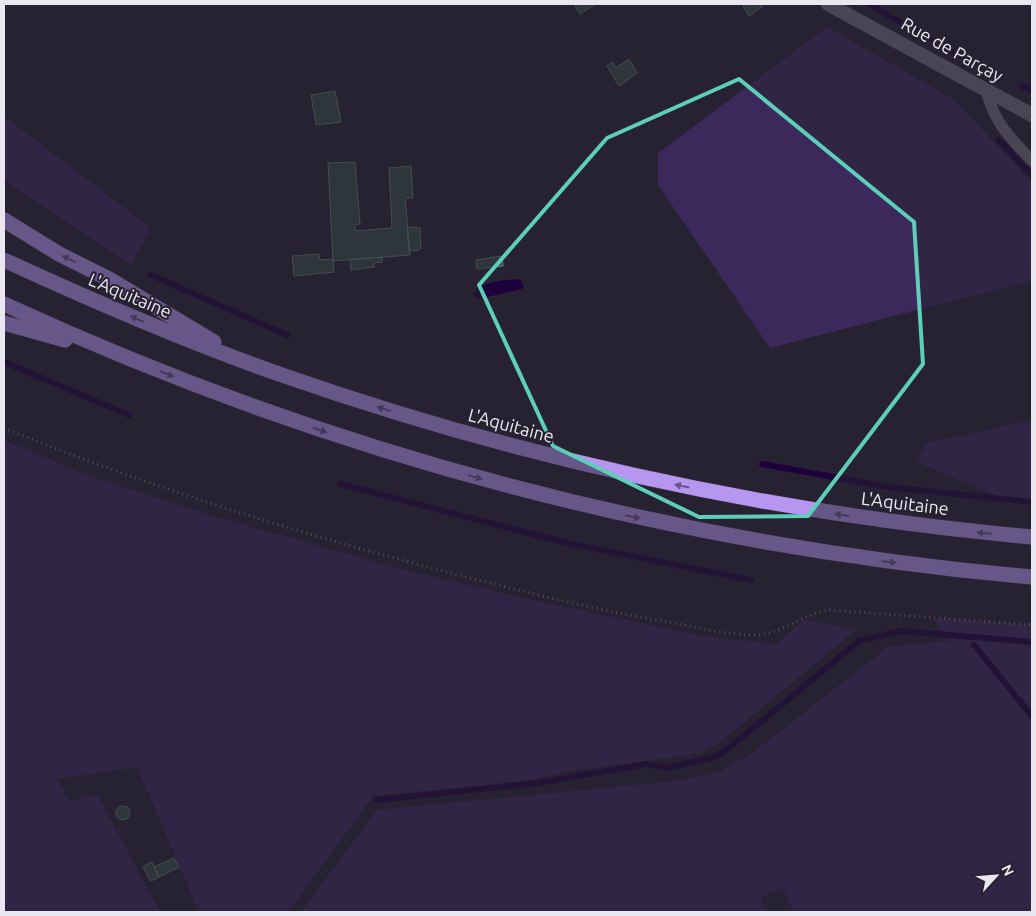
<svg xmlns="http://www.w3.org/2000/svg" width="1036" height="916" viewBox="0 0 1036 916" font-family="Ubuntu,sans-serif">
	<rect width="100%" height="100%" fill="#272231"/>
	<!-- green -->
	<path fill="#3d285c" d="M 827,27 L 953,99 L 1032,182 L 1032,280 L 770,348 L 658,185 L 658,153 Z
		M 4,116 L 151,228 L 131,265 L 4,180 Z
		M 1032,420 L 1032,502 L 1011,502 L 917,462 L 927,443 Z
		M 4,440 L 94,478 L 230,521 L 398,568 L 531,600 L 708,637 L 777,644 L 804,620 L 857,629 L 719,743 L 701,753 L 564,772 L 523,781 L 373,796 L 288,912 L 199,912 L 137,767 L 57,779 L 69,801 L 97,794 L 160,912 L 4,912 Z
		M 933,618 L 1032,625 L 1032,912 L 793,912 L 783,888 L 761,897 L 766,912 L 301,912 L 377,810 L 685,780 L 719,772 L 751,754 L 888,647 L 949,641 Z"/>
	<!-- water -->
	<path fill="#1e003c" d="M 520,279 L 524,286 L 522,289 L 482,298 L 475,298 L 473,293 C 483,281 505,280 520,279 Z"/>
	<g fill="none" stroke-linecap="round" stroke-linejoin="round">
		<!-- stream -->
		<path stroke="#1e003c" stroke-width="6" d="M 868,4 L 966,59
			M 1022,86 L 1032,91
			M 999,140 L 1032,175
			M 151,275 L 287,335
			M 4,362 L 129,415
			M 762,464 L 887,487 L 1032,502
			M 340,484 L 567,543 L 751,580
			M 974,645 L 1032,716
			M 377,800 L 538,783 L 646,764 L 668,768 L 715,757 L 729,748 L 859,641 L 901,631 L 1032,642"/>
	</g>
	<!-- building -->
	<path fill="#384d48" stroke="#697f7a" d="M 574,4 L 593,4 L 594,5 L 580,14 Z
		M 746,4 L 761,4 L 763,6 L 749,16 L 743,6 Z
		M 629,59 L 637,73 L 619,86 L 607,66 L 612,62 L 616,68 Z
		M 335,91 L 341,122 L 316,125 L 311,95 Z
		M 355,162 L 360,224 L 355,225 L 355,231 L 392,228 L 389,168 L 411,166 L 413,198 L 405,198 L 410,255 L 333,261 L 328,163 Z
		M 407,227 L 420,228 L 421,248 L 419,250 L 409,251 Z
		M 319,254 L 320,260 L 333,259 L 334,272 L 294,276 L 292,256 Z
		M 502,256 L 503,266 L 477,269 L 476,260 Z
		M 382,257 L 382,262 L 374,263 L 374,267 L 351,270 L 350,259 Z
		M116 813a7 7 0 1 1 14 0a7 7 0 1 1-14 0Z
		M 174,858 L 179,867 L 159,877 L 154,867 Z
		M 152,862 L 159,877 L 151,881 L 143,867 Z"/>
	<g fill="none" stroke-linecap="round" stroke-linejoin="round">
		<!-- service casing -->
		<g stroke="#403c48" stroke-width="12">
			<path id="service" d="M 986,91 C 996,125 1008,135 1032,161"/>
		</g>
		<!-- tertiary casing -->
		<g stroke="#403c48" stroke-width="15">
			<path id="tertiary" d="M 828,4 L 1032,115"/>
		</g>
		<!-- motorway casing -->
		<g stroke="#403c48" stroke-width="16">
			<path id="motorway" d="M 4,220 L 59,254 L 109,279 L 214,342
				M 4,260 C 95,302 187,342 282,375 C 525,460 776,514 1032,537
				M 4,304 C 329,454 675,545 1032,577
				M 4,323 L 65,340"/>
		</g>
		<!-- path -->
		<path stroke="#837f8b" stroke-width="3" stroke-dasharray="1 4" stroke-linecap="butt" d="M 4,428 C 178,499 360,552 543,596 C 588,607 633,616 679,624 C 703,629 731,635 756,635 C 781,634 804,614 829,610 L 1032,625"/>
		<!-- service -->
		<use href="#service" stroke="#756f80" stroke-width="11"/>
		<!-- tertiary -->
		<use href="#tertiary" stroke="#756f80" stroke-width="14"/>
		<!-- motorway -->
		<use href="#motorway" stroke="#b796f2" stroke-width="15"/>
	</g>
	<!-- one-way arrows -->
	<defs><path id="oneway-solid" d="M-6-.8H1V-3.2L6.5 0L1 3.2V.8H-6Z" transform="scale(1.25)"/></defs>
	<g fill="#685688">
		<use href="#oneway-solid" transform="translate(69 259) rotate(-154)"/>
		<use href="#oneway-solid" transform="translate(137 319) rotate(-157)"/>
		<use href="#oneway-solid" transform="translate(167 374) rotate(22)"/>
		<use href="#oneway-solid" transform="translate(384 409) rotate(-163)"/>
		<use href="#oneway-solid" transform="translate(320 430) rotate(19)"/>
		<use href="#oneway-solid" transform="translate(475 477) rotate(16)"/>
		<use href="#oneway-solid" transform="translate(682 486) rotate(-169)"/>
		<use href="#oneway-solid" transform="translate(842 515) rotate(-172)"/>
		<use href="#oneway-solid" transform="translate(633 517) rotate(13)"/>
		<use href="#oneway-solid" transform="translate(984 533) rotate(-175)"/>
		<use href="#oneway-solid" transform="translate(889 562) rotate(7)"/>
	</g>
	<!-- marked area -->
	<path d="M0 0H1036V916H0ZM 739,79 L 914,222 L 923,364 L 808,516 L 699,517 L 553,446 L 479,285 L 607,138 Z" fill="#272231" fill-opacity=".55" fill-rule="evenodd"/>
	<path fill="none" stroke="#5dceb9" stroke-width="4" stroke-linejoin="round" d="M 739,79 L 914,222 L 923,364 L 808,516 L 699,517 L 553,446 L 479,285 L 607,138 Z"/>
	<g text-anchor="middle" stroke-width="4" stroke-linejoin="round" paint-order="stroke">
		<!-- street labels -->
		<g font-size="18" fill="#eae7f1" stroke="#272231">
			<text transform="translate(952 50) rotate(29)" y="6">Rue de Parçay</text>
			<text transform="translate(130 296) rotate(23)" y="6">L'Aquitaine</text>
			<text transform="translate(511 426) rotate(15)" y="6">L'Aquitaine</text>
			<text transform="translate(905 504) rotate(7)" y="6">L'Aquitaine</text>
		</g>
	</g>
	<!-- border -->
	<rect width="1036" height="916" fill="none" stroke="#eae7f1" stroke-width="10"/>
	<!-- north arrow -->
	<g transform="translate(996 876) rotate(64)" stroke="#272231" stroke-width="4" paint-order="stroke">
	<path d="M0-4L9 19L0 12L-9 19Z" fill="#eae7f1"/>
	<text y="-8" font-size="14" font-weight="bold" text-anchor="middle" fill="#eae7f1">N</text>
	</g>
</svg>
